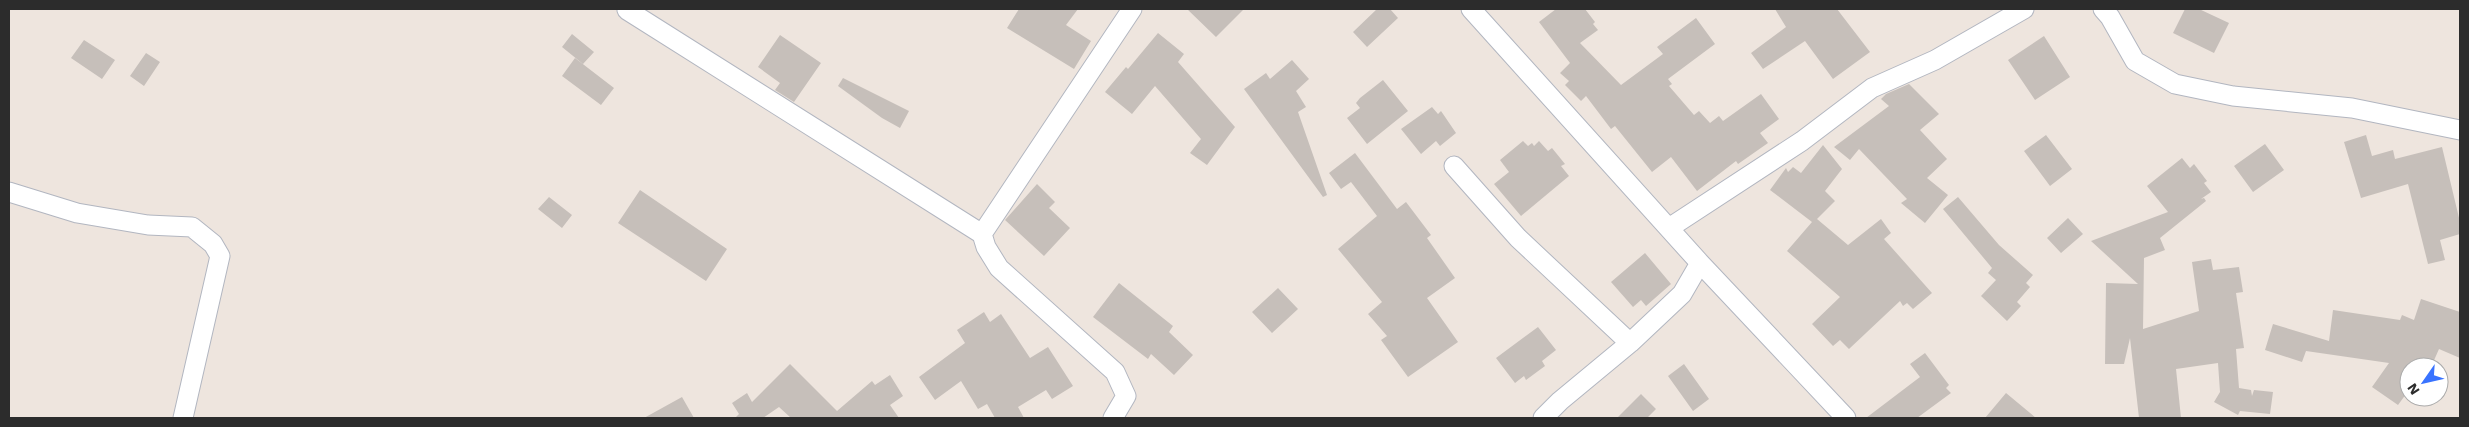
<svg xmlns="http://www.w3.org/2000/svg" width="2469" height="427" viewBox="0 0 2469 427" font-family="'Work Sans',sans-serif">
	<rect width="100%" height="100%" fill="#eee5de"/>
	<!-- building -->
	<path fill="#c6bfba" d="M 1019,9 L 1078,9 L 1066,25 L 1091,41 L 1074,69 L 1007,28 Z
		M 1187,9 L 1244,9 L 1216,37 Z
		M 1377,9 L 1390,9 L 1398,18 L 1367,47 L 1353,32 Z
		M 1556,9 L 1585,9 L 1595,22 L 1593,24 L 1598,30 L 1580,43 L 1621,85 L 1663,54 L 1657,47 L 1696,18 L 1715,44 L 1668,79 L 1672,84 L 1669,86 L 1694,115 L 1699,111 L 1710,123 L 1719,116 L 1723,121 L 1761,94 L 1779,119 L 1760,133 L 1768,143 L 1738,164 L 1736,161 L 1697,191 L 1671,157 L 1652,172 L 1615,126 L 1611,129 L 1586,96 L 1581,101 L 1565,85 L 1569,81 L 1560,73 L 1570,63 L 1539,22 Z
		M 1775,9 L 1837,9 L 1870,52 L 1833,79 L 1805,41 L 1763,69 L 1751,53 L 1786,27 Z
		M 2185,9 L 2199,9 L 2229,23 L 2214,53 L 2173,33 Z
		M 1158,33 L 1184,54 L 1178,62 L 1235,127 L 1207,165 L 1190,153 L 1201,139 L 1155,86 L 1132,114 L 1105,92 L 1126,67 L 1128,69 Z
		M 572,34 L 594,52 L 583,64 L 562,47 Z
		M 780,35 L 821,63 L 794,102 L 775,90 L 780,83 L 758,67 Z
		M 2044,36 L 2070,77 L 2035,100 L 2008,60 Z
		M 84,40 L 115,60 L 102,79 L 71,58 Z
		M 146,53 L 160,62 L 144,86 L 130,76 Z
		M 575,58 L 614,88 L 601,105 L 562,76 Z
		M 1292,60 L 1309,79 L 1296,91 L 1306,107 L 1298,112 L 1327,195 L 1323,197 L 1244,89 L 1266,73 L 1270,79 Z
		M 843,78 L 909,111 L 900,128 L 882,118 L 838,86 Z
		M 1383,80 L 1408,111 L 1367,144 L 1347,118 L 1360,108 L 1356,103 L 1360,98 Z
		M 1909,84 L 1939,114 L 1920,130 L 1947,159 L 1927,178 L 1948,195 L 1925,223 L 1901,203 L 1907,199 L 1859,149 L 1850,160 L 1834,147 L 1889,106 L 1881,99 L 1886,94 Z
		M 1432,107 L 1438,114 L 1441,111 L 1456,133 L 1440,146 L 1436,141 L 1421,154 L 1401,129 Z
		M 2046,135 L 2072,169 L 2050,186 L 2024,151 Z
		M 2366,135 L 2372,156 L 2393,150 L 2395,159 L 2442,147 L 2460,222 L 2460,234 L 2440,240 L 2445,260 L 2428,264 L 2408,184 L 2361,198 L 2344,142 Z
		M 1523,141 L 1528,146 L 1532,143 L 1534,146 L 1539,141 L 1548,151 L 1552,148 L 1565,164 L 1561,166 L 1569,176 L 1521,216 L 1494,184 L 1509,172 L 1500,160 Z
		M 2265,144 L 2284,170 L 2253,192 L 2234,166 Z
		M 1823,145 L 1842,169 L 1825,191 L 1835,201 L 1817,219 L 1848,245 L 1881,219 L 1891,233 L 1884,239 L 1932,293 L 1913,309 L 1907,303 L 1903,306 L 1900,301 L 1849,349 L 1840,340 L 1833,346 L 1812,324 L 1840,297 L 1787,251 L 1812,222 L 1770,190 L 1786,168 L 1788,172 L 1793,167 L 1801,173 Z
		M 1355,153 L 1397,209 L 1406,202 L 1431,235 L 1427,238 L 1455,278 L 1427,298 L 1458,342 L 1408,377 L 1381,340 L 1387,336 L 1368,314 L 1382,302 L 1338,249 L 1377,216 L 1351,182 L 1341,189 L 1329,173 Z
		M 2182,158 L 2190,168 L 2194,164 L 2207,181 L 2204,183 L 2211,192 L 2201,199 L 2204,198 L 2206,201 L 2160,238 L 2165,250 L 2144,258 L 2143,329 L 2199,311 L 2192,262 L 2211,259 L 2213,270 L 2239,267 L 2243,292 L 2236,293 L 2244,348 L 2236,349 L 2239,388 L 2251,390 L 2252,396 L 2254,390 L 2273,392 L 2270,414 L 2240,411 L 2238,415 L 2214,402 L 2220,392 L 2218,363 L 2176,369 L 2181,418 L 2139,418 L 2130,338 L 2124,364 L 2105,364 L 2106,283 L 2138,284 L 2091,241 L 2168,212 L 2147,186 Z
		M 1037,184 L 1055,202 L 1049,208 L 1070,228 L 1044,256 L 1005,220 Z
		M 640,190 L 727,249 L 706,281 L 618,223 Z
		M 549,197 L 572,215 L 562,228 L 538,209 Z
		M 1958,197 L 1999,245 L 2033,275 L 2026,283 L 2030,287 L 2017,302 L 2021,306 L 2007,321 L 1981,296 L 1996,280 L 1988,273 L 1992,268 L 1943,209 Z
		M 2068,218 L 2083,234 L 2061,253 L 2047,238 Z
		M 1645,253 L 1671,284 L 1646,306 L 1641,300 L 1633,307 L 1611,282 Z
		M 1119,283 L 1173,326 L 1169,332 L 1193,355 L 1174,375 L 1151,354 L 1148,359 L 1093,317 Z
		M 1278,288 L 1298,309 L 1272,333 L 1252,312 Z
		M 2421,299 L 2460,312 L 2460,358 L 2439,349 L 2431,367 L 2409,367 L 2409,390 L 2398,405 L 2372,387 L 2389,363 L 2306,351 L 2302,362 L 2265,350 L 2273,324 L 2329,341 L 2333,310 L 2400,320 L 2402,315 L 2414,320 Z
		M 984,312 L 990,322 L 1001,314 L 1030,358 L 1048,347 L 1073,386 L 1052,399 L 1046,390 L 1018,407 L 1024,418 L 995,418 L 987,404 L 978,409 L 961,381 L 935,400 L 919,377 L 965,343 L 957,330 Z
		M 1538,327 L 1556,350 L 1542,361 L 1545,366 L 1526,380 L 1524,376 L 1515,383 L 1496,358 Z
		M 1925,353 L 1949,385 L 1946,388 L 1951,393 L 1917,418 L 1866,418 L 1920,377 L 1910,364 Z
		M 790,364 L 837,411 L 872,381 L 875,385 L 890,375 L 903,396 L 890,405 L 899,418 L 791,418 L 779,407 L 763,418 L 735,418 L 739,414 L 732,403 L 747,393 L 752,402 Z
		M 1684,364 L 1709,399 L 1693,411 L 1668,376 Z
		M 2006,393 L 2036,418 L 1985,418 Z
		M 1641,394 L 1656,409 L 1647,418 L 1617,418 Z
		M 682,397 L 694,418 L 644,418 Z"/>
	<g fill="none" stroke-linecap="round" stroke-linejoin="round">
		<!-- street casing -->
		<g stroke="#b2b6c0" stroke-width="21">
			<path id="street" d="M 1471,9 L 1700,263 L 1846,418
				M 2103,9 L 2110,17 L 2135,61 L 2175,84 L 2233,96 L 2352,108 L 2460,130
				M 627,10 L 982,234
				M 1454,166 L 1518,238 L 1630,343
				M 9,192 L 77,213 L 148,225 L 192,227 L 213,244 L 220,256 L 183,418
				M 1669,228 L 1802,141 L 1872,88 L 1935,60 L 2024,9
				M 1113,418 L 1126,396 L 1115,372 L 999,268 L 986,247 L 982,234 L 1132,9
				M 1543,418 L 1560,401 L 1630,343 L 1682,294 L 1700,263"/>
		</g>
		<!-- street -->
		<use href="#street" stroke="#fff" stroke-width="19"/>
	</g>
	<!-- border -->
	<rect width="2469" height="427" fill="none" stroke="#2c2c2c" stroke-width="20"/>
	<!-- north arrow -->
	<g transform="translate(2424 382) rotate(236)"><circle r="24" fill="#ffffff" stroke="#ababab"/>
	<path d="M0-4L9 19L0 12L-9 19Z" fill="#3973ff"/>
	<text y="-8" font-size="14" font-weight="bold" text-anchor="middle" fill="#2c2c2c">N</text>
	</g>
</svg>
